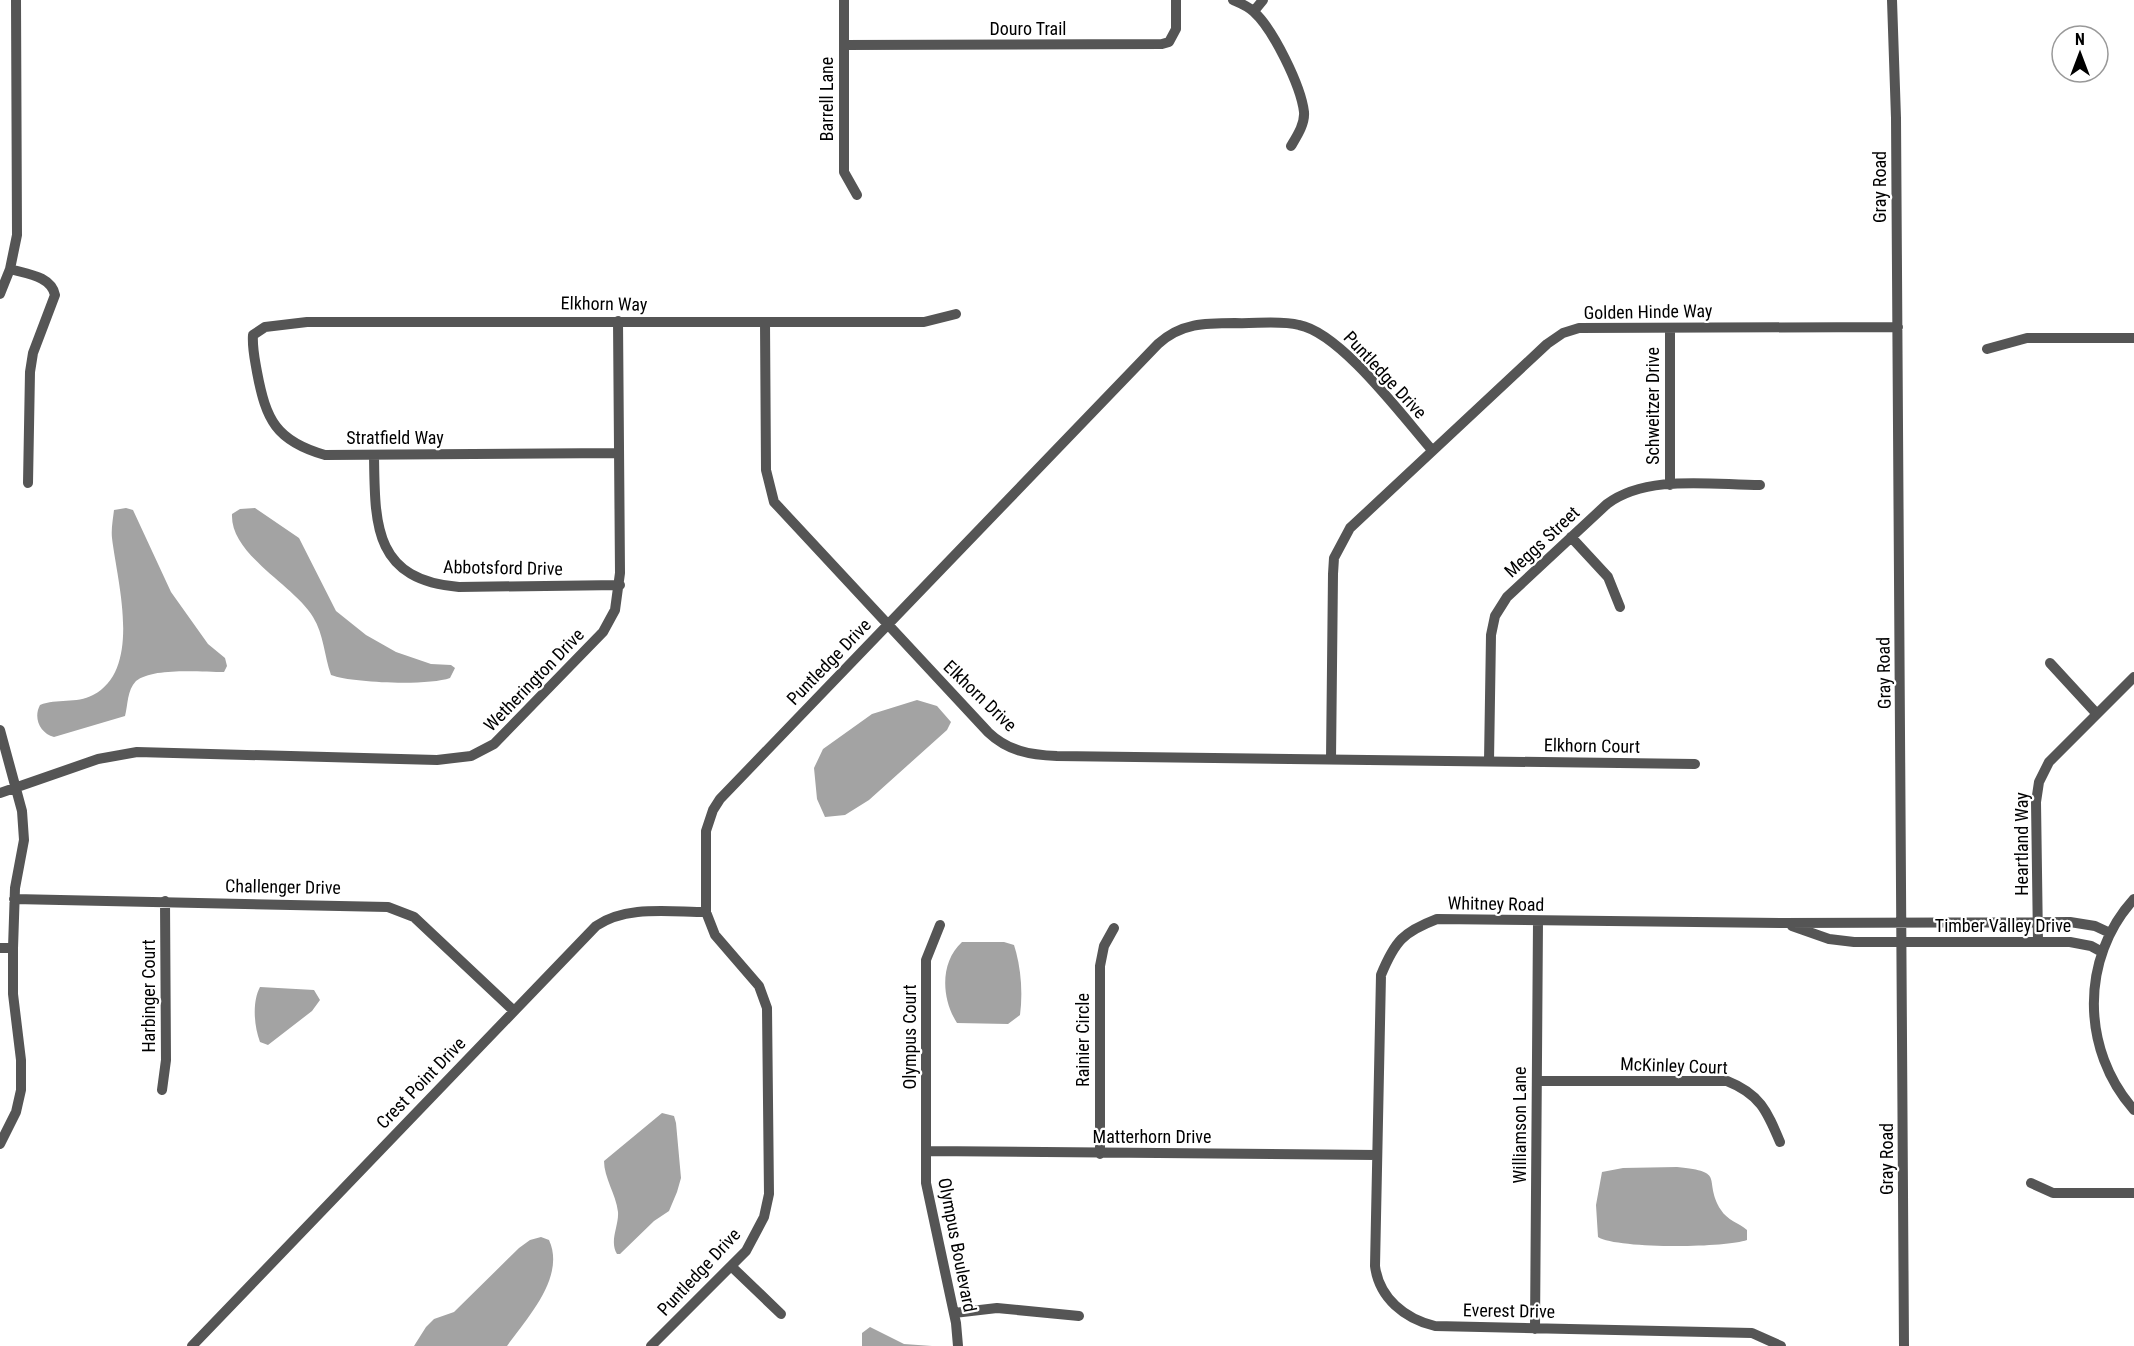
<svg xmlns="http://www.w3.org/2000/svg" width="2134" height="1346" viewBox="0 0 2134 1346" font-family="'Roboto Condensed',sans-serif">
	<rect width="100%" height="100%" fill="#fff"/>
	<!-- water -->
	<path fill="#a3a3a3" d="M 126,508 L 133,510 L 171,592 L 208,644 L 225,658 L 227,666 L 224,672 C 202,672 153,667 136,681 C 127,690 128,705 125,716 L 54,737 C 40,733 33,718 40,705 C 57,698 76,704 93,695 C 143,669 117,581 112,538 C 111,529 113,519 114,510 Z
		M 255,508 L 299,538 L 336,611 L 366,635 L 396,652 L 431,664 L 451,665 L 455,668 L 450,678 C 428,686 352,683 331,675 C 324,655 324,635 313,617 C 294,585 230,555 232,514 L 240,509 Z
		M 917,700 L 937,706 L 951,722 L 947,730 L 869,800 L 845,815 L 825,817 L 817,799 L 814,768 L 823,749 L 872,714 Z
		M 962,942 L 1004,942 L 1014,945 C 1021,967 1023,992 1020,1015 L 1008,1024 L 957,1023 C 941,998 940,962 962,942 Z
		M 260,987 L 314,990 L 320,1000 L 312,1011 L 268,1045 L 260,1042 C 254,1026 252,1002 260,987 Z
		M 662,1113 L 674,1116 L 676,1123 L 681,1178 L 677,1192 L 669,1211 L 654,1221 L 620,1254 L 617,1254 C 609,1241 619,1226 618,1212 C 616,1194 604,1178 604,1161 Z
		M 1677,1167 C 1728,1172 1702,1179 1721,1210 C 1727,1220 1739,1223 1747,1230 L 1747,1240 C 1725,1248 1617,1249 1598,1237 L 1596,1205 L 1602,1172 L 1623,1168 Z
		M 541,1237 L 549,1240 C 566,1277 527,1318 507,1346 L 414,1346 L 426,1327 L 434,1319 L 454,1312 L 519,1248 L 530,1240 Z
		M 870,1327 L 904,1344 L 932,1346 L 862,1346 L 862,1333 Z"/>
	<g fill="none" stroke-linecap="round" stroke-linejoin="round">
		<!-- minor -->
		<path stroke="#555" stroke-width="10" d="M 844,0 L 844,172 L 857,195
			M 1233,0 C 1240,3 1248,6 1254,12 C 1273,29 1301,86 1304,112 C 1305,124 1297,136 1291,146
			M 1892,0 L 1896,118 L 1904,1346
			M 1254,11 L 1263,0
			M 844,45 L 1162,44 L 1169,42 L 1176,29 L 1176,0
			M 10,269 C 27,274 51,276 55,295 L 33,353 L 30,372 L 28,483
			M 0,294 L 10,269 L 17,235 L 16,0
			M 765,322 L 766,470 L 774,502 L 988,732 C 1008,751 1030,755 1057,756 L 1695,764
			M 1987,349 L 2027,338 L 2134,338
			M 619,453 L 325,455 C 276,441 266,420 257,372 C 255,360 252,348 253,335 L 265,327 L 307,322 L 924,322 L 956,314
			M 374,455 C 375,524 373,580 459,587 L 620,585
			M 1670,485 L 1670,328
			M 1571,537 L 1608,577 L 1620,607
			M 2050,663 L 2096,713
			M 0,730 L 22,811 L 24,840 L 15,888 L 13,948 L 13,994 L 21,1060 L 21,1090 L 16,1112 L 0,1144
			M 1331,759 L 1333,574 L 1334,558 L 1350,528 L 1547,344 L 1563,333 L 1579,328 L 1898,327
			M 1489,761 L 1491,635 L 1495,616 L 1507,597 L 1607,504 C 1647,474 1712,485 1760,485
			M 0,793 L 98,759 L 137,752 L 437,760 L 471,756 L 494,744 L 603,632 L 615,610 L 620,573 L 618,321
			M 14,899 L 388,907 L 414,917 L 513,1010
			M 2134,899 C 2080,958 2081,1050 2134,1110
			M 940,925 L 926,960 L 926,1183 L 956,1323 L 958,1346
			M 1792,926 L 1829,939 L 1854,942 L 2070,942 L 2091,946 L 2102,952
			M 2038,942 L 2036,802 L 2039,782 L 2049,762 L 2134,677
			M 0,948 L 13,948
			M 1537,1081 L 1727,1081 C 1760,1094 1767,1111 1780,1142
			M 162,1090 L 166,1060 L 165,901
			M 926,1151 L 1377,1155
			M 1100,1154 L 1100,966 L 1104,946 L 1114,928
			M 2031,1183 L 2053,1193 L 2134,1193
			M 731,1266 L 781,1314
			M 954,1313 L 997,1308 L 1079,1316
			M 1535,1329 L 1538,921
			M 192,1346 L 596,926 C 626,905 670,912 706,912
			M 651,1346 L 746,1251 L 764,1217 L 769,1194 L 767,1008 L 759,986 L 715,935 L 706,912 L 706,831 L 713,810 L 720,799 L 1158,344 C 1181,323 1205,323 1235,323 C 1255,324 1280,320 1299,325 C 1341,333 1403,417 1432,450
			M 1781,1346 L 1752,1333 L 1435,1326 C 1405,1319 1379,1298 1375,1266 L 1381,975 C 1395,941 1403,932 1437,919 L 1783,923 L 2070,922 L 2095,926 L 2110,933"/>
	</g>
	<g text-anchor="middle" stroke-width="4.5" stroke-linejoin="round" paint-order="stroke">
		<!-- street labels -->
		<g font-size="18" fill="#000" stroke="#fff">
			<text x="1028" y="35">Douro Trail</text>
			<text transform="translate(827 99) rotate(-90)" y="6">Barrell Lane</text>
			<text transform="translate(1880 187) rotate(-90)" y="6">Gray Road</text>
			<text transform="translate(604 304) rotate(1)" y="6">Elkhorn Way</text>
			<text transform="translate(1648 312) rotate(-1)" y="6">Golden Hinde Way</text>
			<text transform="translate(1385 375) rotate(47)" y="6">Puntledge Drive</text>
			<text transform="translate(1653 406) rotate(-90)" y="6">Schweitzer Drive</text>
			<text x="395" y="444">Stratfield Way</text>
			<text transform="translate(1542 542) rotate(-43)" y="6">Meggs Street</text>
			<text transform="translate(503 568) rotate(1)" y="6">Abbotsford Drive</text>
			<text transform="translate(829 662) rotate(-46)" y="6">Puntledge Drive</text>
			<text transform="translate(1884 673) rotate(-91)" y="6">Gray Road</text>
			<text transform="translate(534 680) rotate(-46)" y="6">Wetherington Drive</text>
			<text transform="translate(980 696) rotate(44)" y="6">Elkhorn Drive</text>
			<text transform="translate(1592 746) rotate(1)" y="6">Elkhorn Court</text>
			<text transform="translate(2022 844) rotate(-90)" y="6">Heartland Way</text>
			<text transform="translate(283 887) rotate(1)" y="6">Challenger Drive</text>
			<text transform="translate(1496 904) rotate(1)" y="6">Whitney Road</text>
			<text x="2003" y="932">Timber Valley Drive</text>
			<text transform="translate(149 996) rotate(-90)" y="6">Harbinger Court</text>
			<text transform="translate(910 1037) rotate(-90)" y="6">Olympus Court</text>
			<text transform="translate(1083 1040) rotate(-90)" y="6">Rainier Circle</text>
			<text transform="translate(1674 1066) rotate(2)" y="6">McKinley Court</text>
			<text transform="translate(421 1083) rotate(-46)" y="6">Crest Point Drive</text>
			<text transform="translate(1520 1125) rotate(-90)" y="6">Williamson Lane</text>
			<text x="1152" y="1143">Matterhorn Drive</text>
			<text transform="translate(1887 1159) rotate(-90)" y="6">Gray Road</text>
			<text transform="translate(957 1245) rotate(79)" y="6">Olympus Boulevard</text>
			<text transform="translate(699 1272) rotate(-47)" y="6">Puntledge Drive</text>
			<text transform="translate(1509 1311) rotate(1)" y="6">Everest Drive</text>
		</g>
	</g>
	<!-- north arrow -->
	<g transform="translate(2080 54)"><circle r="28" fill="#ffffff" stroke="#999999" stroke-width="1.5"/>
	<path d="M0-4.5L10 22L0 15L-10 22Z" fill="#000000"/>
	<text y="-9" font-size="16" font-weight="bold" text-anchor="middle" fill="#000000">N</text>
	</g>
</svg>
